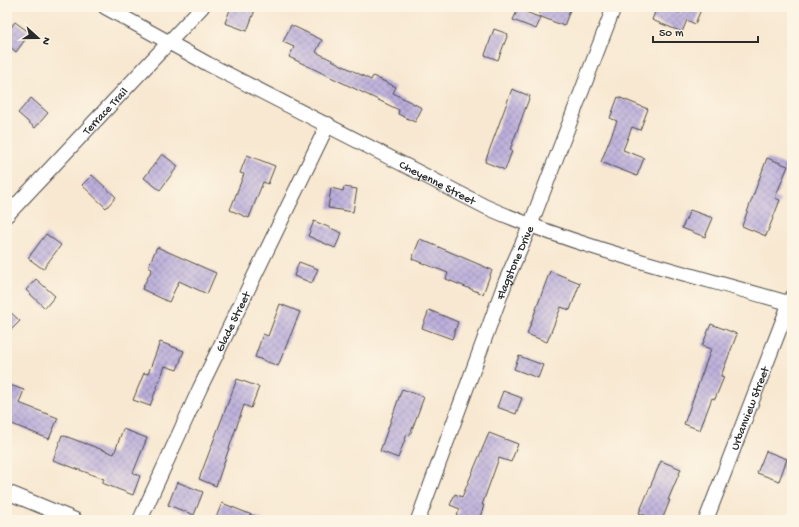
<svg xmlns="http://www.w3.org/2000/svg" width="799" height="527" viewBox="0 0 799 527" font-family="'Gochi Hand',sans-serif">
	<defs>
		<pattern id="building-cross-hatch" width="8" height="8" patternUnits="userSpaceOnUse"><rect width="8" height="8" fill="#bcafdc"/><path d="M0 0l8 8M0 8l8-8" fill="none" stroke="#998fb3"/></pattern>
	</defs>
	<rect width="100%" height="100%" fill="#fcf5e5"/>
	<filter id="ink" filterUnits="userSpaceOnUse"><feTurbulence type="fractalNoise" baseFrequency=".025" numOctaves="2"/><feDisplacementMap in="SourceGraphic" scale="8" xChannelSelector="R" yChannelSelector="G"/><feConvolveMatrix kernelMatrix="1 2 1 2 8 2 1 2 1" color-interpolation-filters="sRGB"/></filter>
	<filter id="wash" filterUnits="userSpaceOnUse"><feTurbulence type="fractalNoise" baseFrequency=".012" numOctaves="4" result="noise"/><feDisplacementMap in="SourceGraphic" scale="16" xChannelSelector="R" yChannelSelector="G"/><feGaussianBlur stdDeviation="0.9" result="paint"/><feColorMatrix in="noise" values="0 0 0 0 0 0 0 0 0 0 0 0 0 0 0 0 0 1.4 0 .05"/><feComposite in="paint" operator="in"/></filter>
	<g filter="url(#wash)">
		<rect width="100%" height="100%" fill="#f8e8d1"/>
		<g id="blocks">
			<!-- building -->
			<path fill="url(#building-cross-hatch)" d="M 231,7 L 246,7 L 255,10 L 247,31 L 225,23 Z
				M 542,7 L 561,7 L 570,10 L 564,26 L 539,16 Z
				M 657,7 L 665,7 L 680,13 L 682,7 L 702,7 L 695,24 L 687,20 L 682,32 L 652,20 Z
				M 518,9 L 541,18 L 536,29 L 513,20 Z
				M 15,22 L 30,33 L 16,52 L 7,44 L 7,32 Z
				M 291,25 L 322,40 L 316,52 L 371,80 L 373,76 L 396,87 L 393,93 L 422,108 L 415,122 L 398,114 L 399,110 L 289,57 L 294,47 L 283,42 Z
				M 494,29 L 508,34 L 498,60 L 485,55 Z
				M 512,89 L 530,96 L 510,150 L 512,151 L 505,170 L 485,162 Z
				M 618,97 L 648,109 L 640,130 L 632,127 L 623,150 L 644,158 L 637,176 L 601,162 L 617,121 L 610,118 Z
				M 31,98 L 48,113 L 35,128 L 18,113 Z
				M 162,154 L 178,166 L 160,190 L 144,178 Z
				M 247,155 L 275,166 L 268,184 L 263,182 L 249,218 L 230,210 L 244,174 L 240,173 Z
				M 767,158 L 788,166 L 775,198 L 780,200 L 766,236 L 742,226 Z
				M 92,175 L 116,197 L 106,208 L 82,185 Z
				M 344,187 L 357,189 L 353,212 L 328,208 L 331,188 L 343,191 Z
				M 690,210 L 713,218 L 705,237 L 682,228 Z
				M 314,221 L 342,233 L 335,248 L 308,236 Z
				M 46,234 L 61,245 L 43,269 L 28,258 Z
				M 420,239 L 492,270 L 483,294 L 446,279 L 448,273 L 412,259 Z
				M 157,247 L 216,273 L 207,294 L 179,281 L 169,302 L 142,289 L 152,269 L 148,267 Z
				M 299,262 L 318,269 L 312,283 L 294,276 Z
				M 550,271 L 580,283 L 570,310 L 561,307 L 547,342 L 527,334 Z
				M 36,279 L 55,296 L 45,308 L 26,290 Z
				M 280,304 L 300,312 L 278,366 L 255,357 L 263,334 L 268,336 Z
				M 7,309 L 20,321 L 7,334 Z
				M 429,310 L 458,322 L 452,339 L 422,328 Z
				M 711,324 L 737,334 L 721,376 L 724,377 L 715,399 L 712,398 L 700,430 L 684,424 L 711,349 L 702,346 Z
				M 160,342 L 184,351 L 177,370 L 165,366 L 150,406 L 133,400 L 144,373 L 148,374 Z
				M 519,356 L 543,365 L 538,378 L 514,369 Z
				M 237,379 L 259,387 L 251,408 L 244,405 L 216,486 L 199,479 Z
				M 7,384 L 24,390 L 19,403 L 58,418 L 49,439 L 7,422 Z
				M 402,389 L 424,397 L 410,435 L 407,434 L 398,458 L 380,451 Z
				M 503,391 L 522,398 L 516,414 L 497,407 Z
				M 123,429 L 147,438 L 133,473 L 140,476 L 133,495 L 102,483 L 104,479 L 53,460 L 62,435 L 114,454 Z
				M 489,433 L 518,444 L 511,462 L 499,458 L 482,505 L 484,505 L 479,520 L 455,520 L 460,509 L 450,505 L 455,494 L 462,497 Z
				M 766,451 L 787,459 L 779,481 L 757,473 Z
				M 661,461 L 681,469 L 668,500 L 670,500 L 662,520 L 658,520 L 639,513 Z
				M 177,482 L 203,492 L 194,515 L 168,505 Z
				M 222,503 L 262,519 L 262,520 L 215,520 Z"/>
		</g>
	</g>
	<g filter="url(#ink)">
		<use href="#blocks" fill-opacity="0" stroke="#4a4744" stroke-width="1"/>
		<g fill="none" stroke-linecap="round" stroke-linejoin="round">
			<!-- minor casing -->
			<g stroke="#4a4744" stroke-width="16">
				<g id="minor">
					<path id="s1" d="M 105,7 L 208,64 L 486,207 C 584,250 690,274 792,304"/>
					<path id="s2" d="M 7,215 L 202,7"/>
					<path d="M 7,492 L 75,520"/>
					<path id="s3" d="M 140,520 L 200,388 L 328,124"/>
					<path id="s4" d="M 418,520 L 505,283 L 530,226 L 614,7"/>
					<path id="s5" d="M 706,520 L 792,297"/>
				</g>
			</g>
			<!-- minor -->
			<use href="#minor" stroke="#fff" stroke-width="14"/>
		</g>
	</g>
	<g text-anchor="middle" stroke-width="3" stroke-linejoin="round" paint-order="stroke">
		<!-- street labels -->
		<g font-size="12" fill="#2b2b2b" stroke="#fcf5e5">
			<text dy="4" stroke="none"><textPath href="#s2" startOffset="143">Terrace Trail</textPath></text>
			<text dy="4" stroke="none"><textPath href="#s1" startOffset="376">Cheyenne Street</textPath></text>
			<text dy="4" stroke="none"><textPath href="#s4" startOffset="275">Flagstone Drive</textPath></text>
			<text dy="4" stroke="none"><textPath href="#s3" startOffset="219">Glade Street</textPath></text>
			<text dy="4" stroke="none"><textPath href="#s5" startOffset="120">Urbanview Street</textPath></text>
		</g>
	</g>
	<!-- margin -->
	<rect width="799" height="527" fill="none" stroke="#fcf5e5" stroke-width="24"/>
	<!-- north arrow -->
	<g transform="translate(38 38) rotate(111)" stroke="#fcf5e5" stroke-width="3" paint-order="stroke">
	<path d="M0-3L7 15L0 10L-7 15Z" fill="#2b2b2b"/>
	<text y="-6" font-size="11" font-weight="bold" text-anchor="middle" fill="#2b2b2b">N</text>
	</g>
	<!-- scale -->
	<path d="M653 36v6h105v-6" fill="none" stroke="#2b2b2b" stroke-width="2"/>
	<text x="659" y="36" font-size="12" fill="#2b2b2b" stroke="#fcf5e5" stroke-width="3" paint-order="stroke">50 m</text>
</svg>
